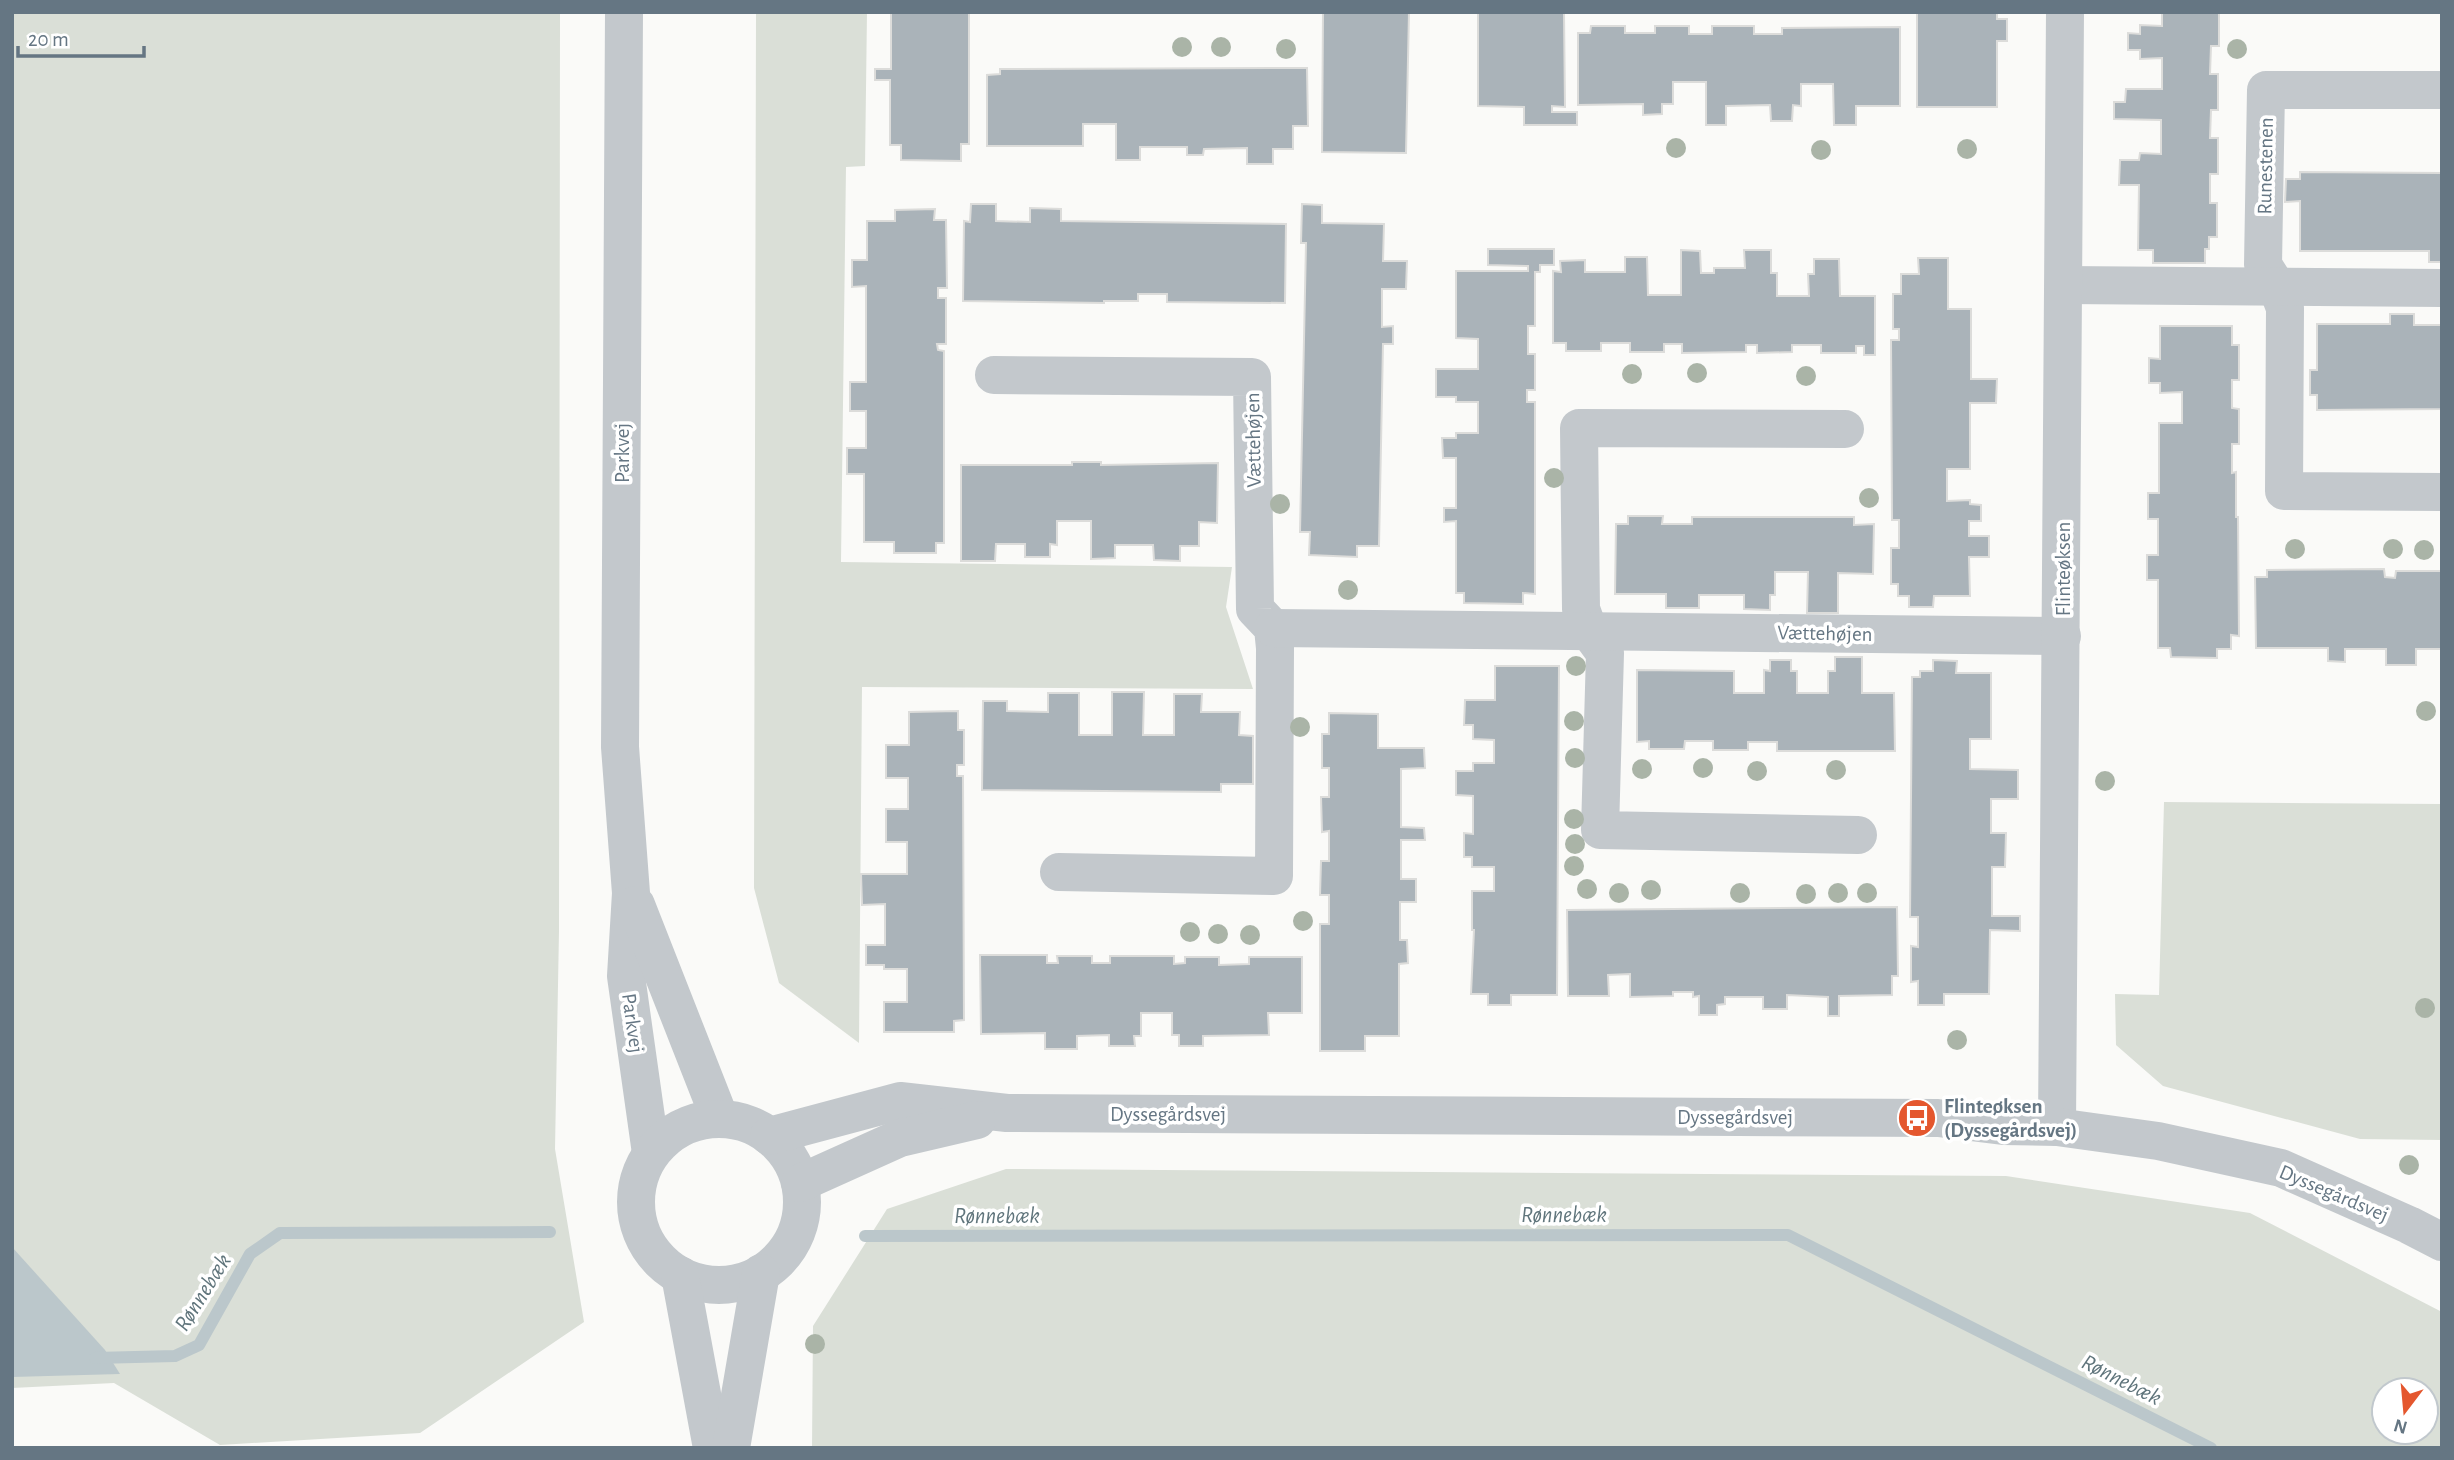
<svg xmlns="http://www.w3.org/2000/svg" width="2454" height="1460" viewBox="0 0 2454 1460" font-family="'Alegreya Sans',sans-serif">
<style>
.green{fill:#dadfd7;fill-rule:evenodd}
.water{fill:#bbc7cb}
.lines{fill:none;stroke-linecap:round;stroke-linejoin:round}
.stream{stroke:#bbc7cb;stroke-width:12}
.building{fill:#aab3b9;stroke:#dcdcda;stroke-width:2}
.minor{stroke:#c3c8cc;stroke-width:38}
.tertiary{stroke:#c3c8cc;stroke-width:38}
.tree{fill:#aab4a7}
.labels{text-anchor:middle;stroke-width:7;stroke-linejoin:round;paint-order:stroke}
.street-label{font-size:21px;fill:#657683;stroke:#fff}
.poi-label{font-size:21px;font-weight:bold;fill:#657683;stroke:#fff;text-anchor:start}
.water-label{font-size:23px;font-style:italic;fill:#60757c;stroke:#fff}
</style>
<rect width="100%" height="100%" fill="#fafaf8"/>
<g class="green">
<polygon points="12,12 560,12 559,931 555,1149 584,1322 420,1433 220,1445 114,1383 12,1388"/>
<polygon points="756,12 867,12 865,166 846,167 841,562 1232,567 1226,607 1253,689 862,687 859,1043 779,983 754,888"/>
<polygon points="2164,802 2442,804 2442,1140 2360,1139 2163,1086 2116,1045 2115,994 2159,995"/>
<path d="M1006 1169 2006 1176 2250 1213 2442 1312V1448H812L813 1326 887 1209ZM2426 1390V1432H2384V1390Z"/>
</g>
<polygon class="water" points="12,1247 105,1350 120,1374 12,1377"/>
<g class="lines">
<g class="stream">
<polyline points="865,1236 1788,1235 2211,1448"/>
<polyline points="95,1358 175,1356 199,1345 250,1254 280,1233 550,1232"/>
</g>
</g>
<g class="building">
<polygon points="891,12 969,12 969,144 961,144 961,161 901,160 901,145 890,145 890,80 875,80 875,69 891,69"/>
<polygon points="1323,12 1409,12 1406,153 1322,152"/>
<polygon points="1478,12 1564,12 1565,107 1552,106 1552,112 1577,112 1577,125 1524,125 1524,107 1478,106"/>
<polygon points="1917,12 1997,12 1997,19 2007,19 2007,41 1997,41 1997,107 1917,107"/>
<polygon points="2162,12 2219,12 2219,46 2211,46 2210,74 2218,74 2218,110 2211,110 2210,138 2218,138 2218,174 2210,174 2210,203 2217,203 2217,237 2209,237 2209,249 2205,249 2205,263 2153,263 2153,250 2138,250 2139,185 2119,185 2120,160 2139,160 2140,153 2161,154 2161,120 2114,119 2114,102 2125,102 2126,89 2162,89 2162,58 2140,59 2140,50 2128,50 2128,33 2140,34 2140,25 2162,26"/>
<polygon points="1591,26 1625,26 1625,33 1655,33 1655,26 1689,26 1689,34 1712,34 1712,26 1754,26 1754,34 1782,34 1782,28 1900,27 1900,106 1856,106 1856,125 1834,125 1833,84 1801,84 1801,106 1793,105 1792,121 1771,121 1770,105 1726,106 1726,125 1706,125 1706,82 1673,82 1673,104 1662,104 1662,114 1643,115 1643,104 1578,105 1578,33 1590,33"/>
<polygon points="1307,68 1308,126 1293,126 1293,149 1273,149 1273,164 1247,164 1247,148 1204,149 1203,155 1187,155 1187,147 1140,147 1140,160 1116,160 1116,124 1083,124 1083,146 987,146 987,75 1000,74 1000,69"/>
<polygon points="2300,172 2442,173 2442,262 2429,262 2429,251 2300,251 2300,201 2285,202 2286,179 2300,179"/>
<polygon points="971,204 996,204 996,221 1030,222 1030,208 1061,209 1061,221 1286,224 1285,303 1167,302 1167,294 1138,294 1138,301 1104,301 1104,303 963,301 964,221 970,222"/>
<polygon points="1302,204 1322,205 1322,223 1384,224 1383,261 1407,261 1406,289 1382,289 1382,327 1393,326 1393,344 1383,344 1379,546 1357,546 1357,557 1309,555 1310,532 1300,532 1306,243 1301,243"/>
<polygon points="935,209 934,220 946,220 947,288 938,288 938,298 946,298 946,344 937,344 938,350 944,351 944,543 936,543 936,553 894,553 894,542 864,542 864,474 847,474 847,448 866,448 866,411 850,411 850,382 866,382 866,286 852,287 852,260 867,260 867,221 895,221 895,210"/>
<polygon points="1488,249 1554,249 1554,265 1540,265 1540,272 1535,272 1535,326 1528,326 1528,354 1535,354 1535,390 1527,390 1527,402 1535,402 1535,594 1523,593 1523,604 1464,603 1464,593 1456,593 1456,521 1444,522 1444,508 1456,508 1456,458 1443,458 1442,438 1456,438 1456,433 1478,433 1478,402 1456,402 1456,397 1436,397 1436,369 1478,369 1478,339 1456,338 1456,271 1528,271 1528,266 1488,265"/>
<polygon points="1681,250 1700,251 1701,273 1714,273 1714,268 1745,268 1744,250 1771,250 1771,273 1777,273 1777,296 1809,296 1808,274 1814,274 1814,259 1839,259 1840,296 1875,296 1875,355 1864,355 1864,346 1856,346 1856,353 1821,353 1821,345 1792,345 1792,352 1757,353 1757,345 1746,345 1746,352 1682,353 1682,344 1664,344 1664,352 1630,352 1630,343 1601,343 1601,351 1566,351 1566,343 1553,343 1553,271 1561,272 1560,261 1585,260 1585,272 1625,272 1625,257 1647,257 1648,295 1681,295"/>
<polygon points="1918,258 1948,258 1948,309 1971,309 1971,379 1997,379 1996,403 1970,403 1970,469 1947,469 1947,501 1970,500 1970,504 1981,505 1981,521 1969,521 1969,536 1989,536 1989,557 1969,557 1970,596 1934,596 1933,607 1909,607 1909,596 1898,596 1898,584 1891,584 1891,548 1899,548 1899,520 1892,520 1891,340 1899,340 1899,329 1893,329 1893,294 1901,294 1901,274 1919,274"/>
<polygon points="2390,314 2414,314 2414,325 2442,325 2442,409 2317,410 2317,395 2310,395 2310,370 2317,370 2317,324 2390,324"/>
<polygon points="2160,326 2232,326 2232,345 2239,345 2239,380 2232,380 2232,408 2239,409 2239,444 2232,444 2232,473 2236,472 2236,517 2238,517 2239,636 2231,635 2231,649 2217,649 2217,658 2171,657 2170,648 2158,648 2158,580 2147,580 2147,555 2158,555 2158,519 2148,519 2148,493 2159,493 2159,423 2182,423 2182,392 2160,393 2160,383 2149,383 2149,358 2160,359"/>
<polygon points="1072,462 1101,462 1101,465 1218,463 1217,523 1199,522 1199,546 1180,546 1180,561 1154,560 1153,545 1115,545 1115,558 1091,559 1091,521 1057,521 1057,545 1050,544 1050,557 1025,557 1025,544 996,544 995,561 961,561 961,465 1072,465"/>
<polygon points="1628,516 1663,516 1662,524 1692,524 1692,517 1854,517 1854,525 1874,524 1873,574 1838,573 1838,613 1807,613 1808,572 1775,572 1775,595 1770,595 1770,610 1744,609 1744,595 1699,595 1699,608 1666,608 1666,594 1615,594 1616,524 1628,524"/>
<polygon points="2384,569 2385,577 2395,578 2396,571 2442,571 2442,649 2416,649 2416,665 2386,665 2386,649 2345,649 2345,662 2328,661 2328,648 2256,648 2255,577 2267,577 2267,570"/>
<polygon points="1835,657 1862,657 1862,693 1894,693 1895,751 1777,751 1777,742 1748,742 1748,750 1713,750 1713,741 1685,741 1684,749 1649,749 1649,741 1637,742 1637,670 1734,671 1734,693 1764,693 1764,670 1770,671 1770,660 1791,660 1791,671 1797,671 1797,693 1828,693 1828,671 1835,671"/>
<polygon points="1933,660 1957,661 1956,673 1991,673 1991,739 1970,739 1970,769 2018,770 2018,799 1991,799 1991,833 2006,833 2005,867 1992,867 1992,916 2020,916 2020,931 1990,930 1989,994 1944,994 1944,1005 1918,1005 1918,981 1911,982 1911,946 1918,947 1918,917 1910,917 1912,677 1920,677 1920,671 1933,671"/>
<polygon points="1495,666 1559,666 1557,995 1511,995 1511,1005 1488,1005 1488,994 1471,994 1474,930 1472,930 1472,891 1494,891 1494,867 1472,867 1472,857 1464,857 1464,833 1473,834 1473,796 1456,795 1456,771 1473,771 1473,763 1494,763 1494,740 1473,739 1473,725 1464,725 1465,700 1495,700"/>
<polygon points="1112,692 1144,692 1143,735 1174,735 1174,694 1202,694 1201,712 1240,712 1239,735 1253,736 1253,784 1221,784 1221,792 982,790 983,701 1007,701 1007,711 1048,712 1048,693 1079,693 1079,735 1112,735"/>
<polygon points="958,711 958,730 964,730 964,765 957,765 957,776 963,776 964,1020 954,1021 954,1032 884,1032 884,1002 907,1002 907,969 884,969 884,965 866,965 866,945 885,945 885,904 862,905 861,874 907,874 907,842 886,842 886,809 908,809 908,778 886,778 886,745 909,745 909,712"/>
<polygon points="1329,713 1378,714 1378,748 1424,748 1425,768 1401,769 1401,827 1424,828 1425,840 1401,840 1401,879 1416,879 1416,902 1400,902 1400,940 1407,940 1408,963 1399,964 1399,1036 1365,1036 1365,1051 1320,1051 1320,924 1329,924 1329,895 1320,895 1321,861 1329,861 1329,831 1322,832 1321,797 1329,797 1329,768 1322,768 1322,734 1329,734"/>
<polygon points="1897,907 1898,976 1892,976 1892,995 1839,996 1839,1016 1828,1016 1828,997 1787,995 1787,1009 1763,1009 1763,997 1725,997 1725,1004 1717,1005 1717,1015 1699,1015 1699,996 1693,997 1693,992 1673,992 1673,996 1630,997 1630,974 1608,975 1609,996 1568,996 1567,910"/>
<polygon points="980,955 1047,955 1047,963 1058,963 1057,956 1092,956 1092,963 1110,963 1110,956 1174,956 1174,964 1185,963 1185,957 1219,957 1219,965 1249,964 1249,957 1302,957 1302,1013 1268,1013 1269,1035 1203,1036 1203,1046 1179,1046 1179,1035 1172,1035 1172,1013 1141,1013 1141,1036 1134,1036 1135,1046 1109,1046 1109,1035 1077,1036 1077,1049 1045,1049 1045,1033 981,1034"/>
</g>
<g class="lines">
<g class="minor">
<polyline points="2442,90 2266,90 2263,265 2277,287 2285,308 2284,491 2442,492"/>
<polyline points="2064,285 2442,288"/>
<polyline points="994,375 1252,377 1255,609 1273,628 1275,648 1274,876 1059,872"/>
<polyline points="1845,429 1579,428 1581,609 1589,631 1605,653 1600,830 1858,835"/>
<polyline points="1273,628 2062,636"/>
<polyline points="2057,1127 2065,12"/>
</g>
<g class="tertiary">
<polyline points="624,12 620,747 631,893 626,976 651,1153"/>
<polyline points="636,905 720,1119"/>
<circle cx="719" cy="1202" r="83"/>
<polyline points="769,1136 900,1101 1007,1113 1938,1118 2003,1126 2057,1127 2158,1141 2281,1168 2409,1225 2442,1242"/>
<polyline points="800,1183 900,1138 977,1120"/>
<polyline points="680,1275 712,1448"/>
<polyline points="731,1448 761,1273"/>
</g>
</g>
<g class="tree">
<circle cx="1182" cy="47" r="10"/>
<circle cx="1221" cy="47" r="10"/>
<circle cx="1286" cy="49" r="10"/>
<circle cx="2237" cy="49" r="10"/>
<circle cx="1676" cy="148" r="10"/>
<circle cx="1967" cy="149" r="10"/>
<circle cx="1821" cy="150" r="10"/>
<circle cx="1697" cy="373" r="10"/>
<circle cx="1632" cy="374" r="10"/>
<circle cx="1806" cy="376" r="10"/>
<circle cx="1554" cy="478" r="10"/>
<circle cx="1869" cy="498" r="10"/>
<circle cx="1280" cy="504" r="10"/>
<circle cx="2295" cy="549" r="10"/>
<circle cx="2393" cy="549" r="10"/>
<circle cx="2424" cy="550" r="10"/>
<circle cx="1348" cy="590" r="10"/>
<circle cx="1576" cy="666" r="10"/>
<circle cx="2426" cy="711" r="10"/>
<circle cx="1574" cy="721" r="10"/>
<circle cx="1300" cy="727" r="10"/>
<circle cx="1575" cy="758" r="10"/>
<circle cx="1703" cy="768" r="10"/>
<circle cx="1642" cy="769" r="10"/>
<circle cx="1836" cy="770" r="10"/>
<circle cx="1757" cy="771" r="10"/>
<circle cx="2105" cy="781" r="10"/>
<circle cx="1574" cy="819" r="10"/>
<circle cx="1575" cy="844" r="10"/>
<circle cx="1574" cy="866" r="10"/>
<circle cx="1587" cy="889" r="10"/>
<circle cx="1651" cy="890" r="10"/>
<circle cx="1619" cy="893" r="10"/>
<circle cx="1740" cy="893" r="10"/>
<circle cx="1838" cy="893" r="10"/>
<circle cx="1867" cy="893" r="10"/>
<circle cx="1806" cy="894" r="10"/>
<circle cx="1303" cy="921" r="10"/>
<circle cx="1190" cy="932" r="10"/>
<circle cx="1218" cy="934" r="10"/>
<circle cx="1250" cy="935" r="10"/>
<circle cx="2425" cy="1008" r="10"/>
<circle cx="1957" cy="1040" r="10"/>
<circle cx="2409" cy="1165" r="10"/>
<circle cx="815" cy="1344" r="10"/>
</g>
<defs>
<g id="bus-disc" transform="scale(2.0125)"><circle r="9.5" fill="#e4572e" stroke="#fff"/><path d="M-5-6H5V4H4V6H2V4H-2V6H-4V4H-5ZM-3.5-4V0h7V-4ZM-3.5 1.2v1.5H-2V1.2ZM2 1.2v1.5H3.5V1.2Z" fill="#fff"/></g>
</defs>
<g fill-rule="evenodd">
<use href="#bus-disc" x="1917" y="1118"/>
</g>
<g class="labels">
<g class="street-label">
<text transform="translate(2265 166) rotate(-89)" y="7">Runestenen</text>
<text transform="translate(1253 440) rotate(-91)" y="7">Vættehøjen</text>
<text transform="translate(622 453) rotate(-90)" y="7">Parkvej</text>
<text transform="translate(2063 569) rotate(-90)" y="7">Flinteøksen</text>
<text transform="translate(1825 633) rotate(1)" y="7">Vættehøjen</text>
<text transform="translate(633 1023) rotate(82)" y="7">Parkvej</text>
<text x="1168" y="1121">Dyssegårdsvej</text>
<text x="1735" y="1124">Dyssegårdsvej</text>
<text transform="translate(2334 1193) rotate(23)" y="7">Dyssegårdsvej</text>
</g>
<g class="poi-label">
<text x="1944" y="1113">Flinteøksen<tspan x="1944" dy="24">(Dyssegårdsvej)</tspan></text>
</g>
<g class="water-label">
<text x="1564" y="1222">Rønnebæk</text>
<text x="997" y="1223">Rønnebæk</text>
<text transform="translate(202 1292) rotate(-58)" y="8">Rønnebæk</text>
<text transform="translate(2122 1379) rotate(27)" y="8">Rønnebæk</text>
</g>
</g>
<rect width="2454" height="1460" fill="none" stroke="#657683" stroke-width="28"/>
<g transform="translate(2405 1411) rotate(196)"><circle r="33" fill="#ffffff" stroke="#c1c8cd" stroke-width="2"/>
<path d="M0-5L12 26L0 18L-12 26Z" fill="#e4572e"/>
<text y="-10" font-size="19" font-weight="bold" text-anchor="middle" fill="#657683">N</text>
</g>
<path d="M18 46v10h126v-10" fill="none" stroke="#657683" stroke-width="3.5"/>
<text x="28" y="46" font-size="21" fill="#657683" stroke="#ffffff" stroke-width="5" paint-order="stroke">20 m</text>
</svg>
